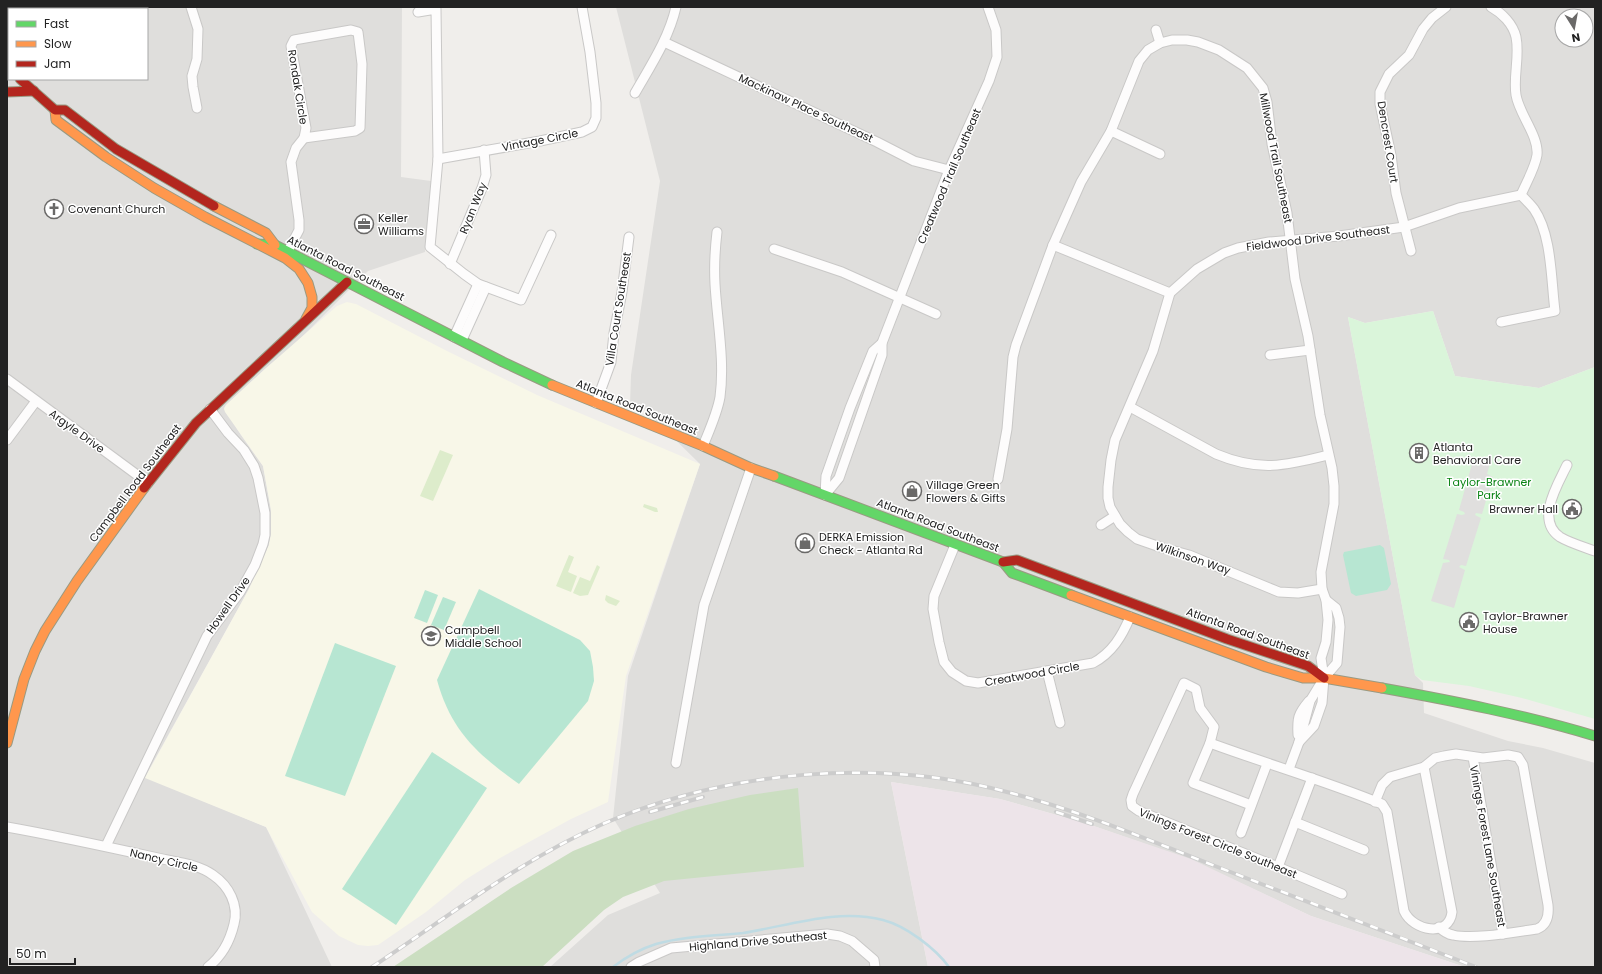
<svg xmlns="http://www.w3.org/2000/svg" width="1602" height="974" viewBox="0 0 1602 974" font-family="Poppins,sans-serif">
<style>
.residential{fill:#dfdedc;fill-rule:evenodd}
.industrial{fill:#ede4e9}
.education{fill:#f8f7e8}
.grass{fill:#ddeccb}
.forest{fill:#cbdec1}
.park{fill:#daf5da}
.pitch{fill:#b7e6d2}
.parking{fill:#e0dfde}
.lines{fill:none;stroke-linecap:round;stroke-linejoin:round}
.stream{stroke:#bfdbe3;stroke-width:2.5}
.street-casing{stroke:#c9c8c7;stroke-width:11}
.fast-casing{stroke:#999a82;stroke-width:11}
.slow-casing{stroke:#999a82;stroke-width:11}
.jam-casing{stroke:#999a82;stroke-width:11}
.street{stroke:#fdfcfc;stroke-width:9}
.fast{stroke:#63d668;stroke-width:9}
.slow{stroke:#ff974d;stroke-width:9}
.jam{stroke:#b3261e;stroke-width:9}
.rail-casing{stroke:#ccc;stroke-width:4}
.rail{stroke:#fff;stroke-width:2.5;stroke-dasharray:8;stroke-linecap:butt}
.labels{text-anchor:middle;stroke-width:3;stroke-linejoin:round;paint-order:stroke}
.street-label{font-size:11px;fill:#222;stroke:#fff}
.poi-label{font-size:11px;fill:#222;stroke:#fff;text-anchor:start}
.park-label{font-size:11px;fill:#0c8416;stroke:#fff}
</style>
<rect width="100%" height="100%" fill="#f0eeeb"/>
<g class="residential">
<path d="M7 7H402L401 177 431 181 425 252 368 271 296 343 265 369 226 405 224 408 241 435 263 466 271 510V534L269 545 249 589 145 777 266 827 332 967H7ZM9 9H147V79H9Z"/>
<path d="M616 7H1595V367L1539 388 1455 376 1433 311 1365 323 1348 317 1415 675 1423 683 1424 713 1508 741 1543 748 1595 763V967H1465L1311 916 1191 860 1085 823 1000 799 891 782 928 967H550L608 915 660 893 613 818 628 676 700 464 643 408 630 405 631 375 660 181ZM1562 16H1586V40H1562Z"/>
</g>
<polygon class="industrial" points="891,782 1000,799 1085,823 1191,859 1311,916 1465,967 928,967"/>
<polygon class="education" points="347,302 356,304 447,351 537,395 700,464 626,676 608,802 571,819 500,858 465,880 426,912 378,945 368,946 358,945 339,936 312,912 266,827 145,778 249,589 269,545 271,534 271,510 263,466 225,412 224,409 226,405 265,369 337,306"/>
<g class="grass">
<polygon points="440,450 453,455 433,501 420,496"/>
<polygon points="644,504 657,508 658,512 655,512 643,507"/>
<polygon points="569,555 574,557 568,572 577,576 571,592 556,586"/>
<polygon points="597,565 600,567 588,595 580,596 573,593 580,577 590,581"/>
<polygon points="606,595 620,601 616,606 608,603 605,600"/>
</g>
<polygon class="forest" points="798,788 804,867 664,881 623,897 604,910 542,967 393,967 511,888 573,851 635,826 689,809 750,795"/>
<polygon class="park" points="1433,311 1455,376 1539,388 1595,367 1595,719 1522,698 1469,686 1422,680 1415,675 1348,317 1365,323"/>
<g class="pitch">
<polygon points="1380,545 1384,548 1391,584 1387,590 1356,596 1351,593 1343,555 1344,552"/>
<path d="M479 589 580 640 590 651 593 667 594 681 588 701 519 784C477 754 451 731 437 680Z"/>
<polygon points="425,590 438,595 427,623 414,618"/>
<polygon points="443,597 456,602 444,630 431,625"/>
<polygon points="335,643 396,666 345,796 285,776"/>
<polygon points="432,752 487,788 396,925 342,889"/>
</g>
<polygon class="parking" points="1481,461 1490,463 1487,474 1493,477 1482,514 1476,513 1475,515 1481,518 1466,566 1461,565 1459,567 1465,570 1454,608 1431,601 1443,563 1450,562 1449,560 1443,559 1457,514 1462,515 1465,514 1464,512 1459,510 1472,464 1479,466"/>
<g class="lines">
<path class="stream" d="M613 967C626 957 640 949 656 944 684 936 714 936 743 933 788 926 837 908 883 920 906 926 935 948 949 967"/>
<g class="street-casing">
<g id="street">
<polyline points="191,7 198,29 197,59 192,76 193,87 197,108"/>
<path d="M1491 7C1502 13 1513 24 1516 37 1520 56 1513 76 1516 95 1519 114 1539 136 1537 155 1535 168 1526 183 1521 195 1525 199 1530 204 1534 209 1552 235 1551 280 1555 311L1501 322"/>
<polyline points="60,9 61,7"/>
<polyline points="418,12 436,9 438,159 430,247 464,274 478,284 521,300 551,235"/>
<polygon points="351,30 358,32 362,64 360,128 355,131 304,138 306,128 291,46 294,40"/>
<polyline points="1156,30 1160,43"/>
<polyline points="664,42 877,142 914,161 949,170"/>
<path d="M635 93C651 65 669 38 676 7"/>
<polyline points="1111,131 1160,154"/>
<polyline points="438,159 540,141 582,132 592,127 596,118 596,103 590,52 582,7"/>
<polyline points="1053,245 1170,293"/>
<polyline points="774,249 842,272 936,314"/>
<polyline points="288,251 299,230 299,220 291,162 296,148 304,138"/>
<polyline points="1411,251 1396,193 1391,155 1380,104 1380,92 1389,74 1409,55 1423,29 1432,18 1446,7"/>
<polyline points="450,264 482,188 486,175 484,150"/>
<polyline points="454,337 478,284"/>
<polyline points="462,340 486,287"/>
<polyline points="1270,355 1310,350"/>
<polyline points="7,379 148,483"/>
<polyline points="596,403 611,362 614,333 622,292 629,237"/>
<path d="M1130 407 1216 454C1259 472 1285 466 1328 455"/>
<polyline points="7,440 36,401"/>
<path d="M703 446C709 431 717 414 720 397 725 360 717 321 715 284 714 266 715 249 717 232"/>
<path d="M1567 465C1558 484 1535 520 1560 537 1570 543 1584 547 1595 551"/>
<polyline points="998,479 1007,429 1013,357 1016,345 1053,245 1081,182 1111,131 1139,61 1148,50 1160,43 1172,40 1187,40 1198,42 1219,50 1247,68 1263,88 1267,102 1272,144 1287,213 1295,279 1308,336 1320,415 1332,468 1334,486 1334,504 1321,572 1322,589 1326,600 1328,620 1326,642 1321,658 1324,678 1322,703 1314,726 1299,742"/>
<polyline points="825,495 839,478 882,355 882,343 949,170 989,81 997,57 996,30 988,7"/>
<polyline points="825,495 826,476 850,408 873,351 882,343"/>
<polyline points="1101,525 1115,516"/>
<path d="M955 545 934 596 933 609 939 642 944 662 952 672 966 681 978 683 1093 663C1112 653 1122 636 1130 617"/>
<polyline points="1322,589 1298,593 1279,592 1189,555 1160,547 1137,539 1128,532 1120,524 1110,507 1108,498 1108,487 1111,460 1115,440 1153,351 1170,293 1197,269 1224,253 1238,248 1269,242 1339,236 1404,227 1459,208 1521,195"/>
<polyline points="1047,671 1060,723"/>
<path d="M1298 735C1297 718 1298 714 1309 701"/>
<path d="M1210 743C1267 764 1326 781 1382 804L1387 812 1404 911C1413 931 1449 938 1452 912L1424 767"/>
<polyline points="1473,757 1503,934"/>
<polyline points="676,763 704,605 751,468"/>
<polyline points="1289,769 1299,742 1310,701 1324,678 1337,663 1340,627 1339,618 1336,608 1326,600"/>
<path d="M1375 802 1382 785 1390 777 1424 767 1435 758 1444 756 1456 754 1483 758 1508 755 1518 757 1523 765 1548 905C1549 915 1547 925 1537 929 1515 932 1473 940 1453 935 1447 934 1443 931 1439 927"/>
<polyline points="1251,805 1193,783 1210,743 1214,727 1200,708 1196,689 1184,683 1133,794 1131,800 1132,806 1139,811 1278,867 1342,894"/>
<polyline points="1295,822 1364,850"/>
<path d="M7 827C58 836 108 847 158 858 176 862 198 864 213 875 229 886 239 905 234 924 230 941 222 956 208 967"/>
<polyline points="1241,833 1267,764"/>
<polyline points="106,846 207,636 240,592 255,565 263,544 265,535 265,513 258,478 254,466 244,450 228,433 210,409"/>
<polyline points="1278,867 1312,778"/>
<polyline points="631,967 639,962 671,948 827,934 840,936 852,941 874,960 875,967"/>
</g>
</g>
<g class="fast-casing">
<g id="fast">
<polyline points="7,66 9,68"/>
<polyline points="257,244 275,245 503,362 552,385"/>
<polyline points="774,476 1003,562 1012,573 1071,595"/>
<path d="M1382 688C1454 701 1525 715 1595 736"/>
</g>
</g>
<g class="slow-casing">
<g id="slow">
<polyline points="55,110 56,120 106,157 154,188 205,217 285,258 299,269 308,283 312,297 312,308 306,319"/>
<polyline points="214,206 266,233 275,245"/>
<polyline points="552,385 703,446 751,468 774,476"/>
<polyline points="1071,595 1266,667 1303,678 1324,678 1382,688"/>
<polyline points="7,743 24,679 35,651 45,631 77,581 144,488"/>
</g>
</g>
<g class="jam-casing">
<g id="jam">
<polyline points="20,79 55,110 65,110 116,149 214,206"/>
<polyline points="7,92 34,91"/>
<polyline points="144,488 196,423 347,282"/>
<polyline points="1003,562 1017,560 1227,639 1308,666 1324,678"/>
</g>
</g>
<use href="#street" class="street"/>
<use href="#fast" class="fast"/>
<use href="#slow" class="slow"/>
<use href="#jam" class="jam"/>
<g class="rail-casing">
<g id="rail">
<polyline points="650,812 703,797"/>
<polyline points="1056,812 1092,824"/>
<path d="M372 967C448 917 520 860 605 823 726 771 879 757 1007 792 1078 810 1146 839 1215 866 1302 899 1389 933 1476 967"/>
</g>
</g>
<use href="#rail" class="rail"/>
</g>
<defs>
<g id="church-ring" transform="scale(1)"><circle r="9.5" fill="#fff" stroke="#6a6968" stroke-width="1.5"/><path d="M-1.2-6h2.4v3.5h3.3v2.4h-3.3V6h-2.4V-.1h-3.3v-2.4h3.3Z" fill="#6a6968"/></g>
<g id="office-ring" transform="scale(1)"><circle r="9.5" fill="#fff" stroke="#6a6968" stroke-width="1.5"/><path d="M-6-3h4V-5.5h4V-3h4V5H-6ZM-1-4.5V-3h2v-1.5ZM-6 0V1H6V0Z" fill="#6a6968"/></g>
<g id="building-ring" transform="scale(1)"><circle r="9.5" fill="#fff" stroke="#6a6968" stroke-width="1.5"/><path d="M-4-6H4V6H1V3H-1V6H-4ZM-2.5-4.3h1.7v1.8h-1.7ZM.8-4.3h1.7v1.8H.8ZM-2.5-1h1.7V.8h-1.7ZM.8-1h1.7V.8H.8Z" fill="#6a6968"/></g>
<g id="shop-ring" transform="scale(1)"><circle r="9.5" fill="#fff" stroke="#6a6968" stroke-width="1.5"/><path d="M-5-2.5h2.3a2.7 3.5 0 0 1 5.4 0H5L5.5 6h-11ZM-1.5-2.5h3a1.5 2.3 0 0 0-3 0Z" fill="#6a6968"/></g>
<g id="civic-ring" transform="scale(1)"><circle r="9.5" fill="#fff" stroke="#6a6968" stroke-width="1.5"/><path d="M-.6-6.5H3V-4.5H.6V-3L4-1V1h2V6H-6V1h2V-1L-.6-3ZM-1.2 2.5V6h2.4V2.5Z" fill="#6a6968"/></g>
<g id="school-ring" transform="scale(1)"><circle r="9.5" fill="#fff" stroke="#6a6968" stroke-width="1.5"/><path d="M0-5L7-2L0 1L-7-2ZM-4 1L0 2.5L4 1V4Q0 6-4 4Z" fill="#6a6968"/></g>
</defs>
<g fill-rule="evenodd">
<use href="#church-ring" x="54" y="209"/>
<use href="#office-ring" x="364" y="224"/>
<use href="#building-ring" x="1419" y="453"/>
<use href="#shop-ring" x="912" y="491"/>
<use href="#civic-ring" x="1572" y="509"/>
<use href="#shop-ring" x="805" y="543"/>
<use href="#civic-ring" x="1469" y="622"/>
<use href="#school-ring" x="431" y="636"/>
</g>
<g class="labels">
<g class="street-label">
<text transform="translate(298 87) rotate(81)" y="4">Rondak Circle</text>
<text transform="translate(806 108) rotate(25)" y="4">Mackinaw Place Southeast</text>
<text transform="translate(540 140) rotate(-11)" y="4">Vintage Circle</text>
<text transform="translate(1388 142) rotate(81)" y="4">Dencrest Court</text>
<text transform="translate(1276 158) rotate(79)" y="4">Millwood Trail Southeast</text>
<text transform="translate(949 176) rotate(-67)" y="4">Creatwood Trail Southeast</text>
<text transform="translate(473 208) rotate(-68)" y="4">Ryan Way</text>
<text transform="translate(1318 238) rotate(-7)" y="4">Fieldwood Drive Southeast</text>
<text transform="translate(346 268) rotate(27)" y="4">Atlanta Road Southeast</text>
<text transform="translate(618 309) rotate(-81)" y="4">Villa Court Southeast</text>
<text transform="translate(637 407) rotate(22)" y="4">Atlanta Road Southeast</text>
<text transform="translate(77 431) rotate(36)" y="4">Argyle Drive</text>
<text transform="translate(135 483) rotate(-53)" y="4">Campbell Road Southeast</text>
<text transform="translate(938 525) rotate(21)" y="4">Atlanta Road Southeast</text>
<text transform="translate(1193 558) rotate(19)" y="4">Wilkinson Way</text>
<text transform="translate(228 605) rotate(-55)" y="4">Howell Drive</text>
<text transform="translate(1248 633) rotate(20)" y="4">Atlanta Road Southeast</text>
<text transform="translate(1032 674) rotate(-10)" y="4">Creatwood Circle</text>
<text transform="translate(1218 843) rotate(22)" y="4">Vinings Forest Circle Southeast</text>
<text transform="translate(1488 846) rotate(80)" y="4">Vinings Forest Lane Southeast</text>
<text transform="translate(164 860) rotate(13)" y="4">Nancy Circle</text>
<text transform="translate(758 941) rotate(-5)" y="4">Highland Drive Southeast</text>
</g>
<g class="poi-label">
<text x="68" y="213">Covenant Church</text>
<text x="378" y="222">Keller<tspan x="378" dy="13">Williams</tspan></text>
<text x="1433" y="451">Atlanta<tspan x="1433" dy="13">Behavioral Care</tspan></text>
<text x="926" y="489">Village Green<tspan x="926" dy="13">Flowers &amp; Gifts</tspan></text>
<text x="1558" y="513" text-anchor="end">Brawner Hall</text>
<text x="819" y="541">DERKA Emission<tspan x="819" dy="13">Check - Atlanta Rd</tspan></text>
<text x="1483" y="620">Taylor-Brawner<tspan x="1483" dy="13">House</tspan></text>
<text x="445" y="634">Campbell<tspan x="445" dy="13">Middle School</tspan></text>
</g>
<g class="park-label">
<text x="1489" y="486">Taylor-Brawner<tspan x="1489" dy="13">Park</tspan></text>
</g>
</g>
<rect width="1602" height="974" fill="none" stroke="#222222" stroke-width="16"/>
<rect x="8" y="8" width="140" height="72" fill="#ffffff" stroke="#a7a7a7"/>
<rect x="16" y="21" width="20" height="6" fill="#63d668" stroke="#a7a7a7"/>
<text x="44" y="28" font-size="12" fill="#222222">Fast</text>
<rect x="16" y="41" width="20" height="6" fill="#ff974d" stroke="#a7a7a7"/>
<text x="44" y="48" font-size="12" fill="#222222">Slow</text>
<rect x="16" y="61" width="20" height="6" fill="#b3261e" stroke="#a7a7a7"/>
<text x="44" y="68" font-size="12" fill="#222222">Jam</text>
<g transform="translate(1574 28) rotate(169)"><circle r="19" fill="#ffffff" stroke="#a7a7a7"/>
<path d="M0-3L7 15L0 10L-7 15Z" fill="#6a6968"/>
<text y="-6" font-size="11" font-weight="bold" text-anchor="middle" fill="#222222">N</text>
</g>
<path d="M10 958v6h65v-6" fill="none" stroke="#222222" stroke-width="2"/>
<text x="16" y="958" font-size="12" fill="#222222" stroke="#ffffff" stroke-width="3" paint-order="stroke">50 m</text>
</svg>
